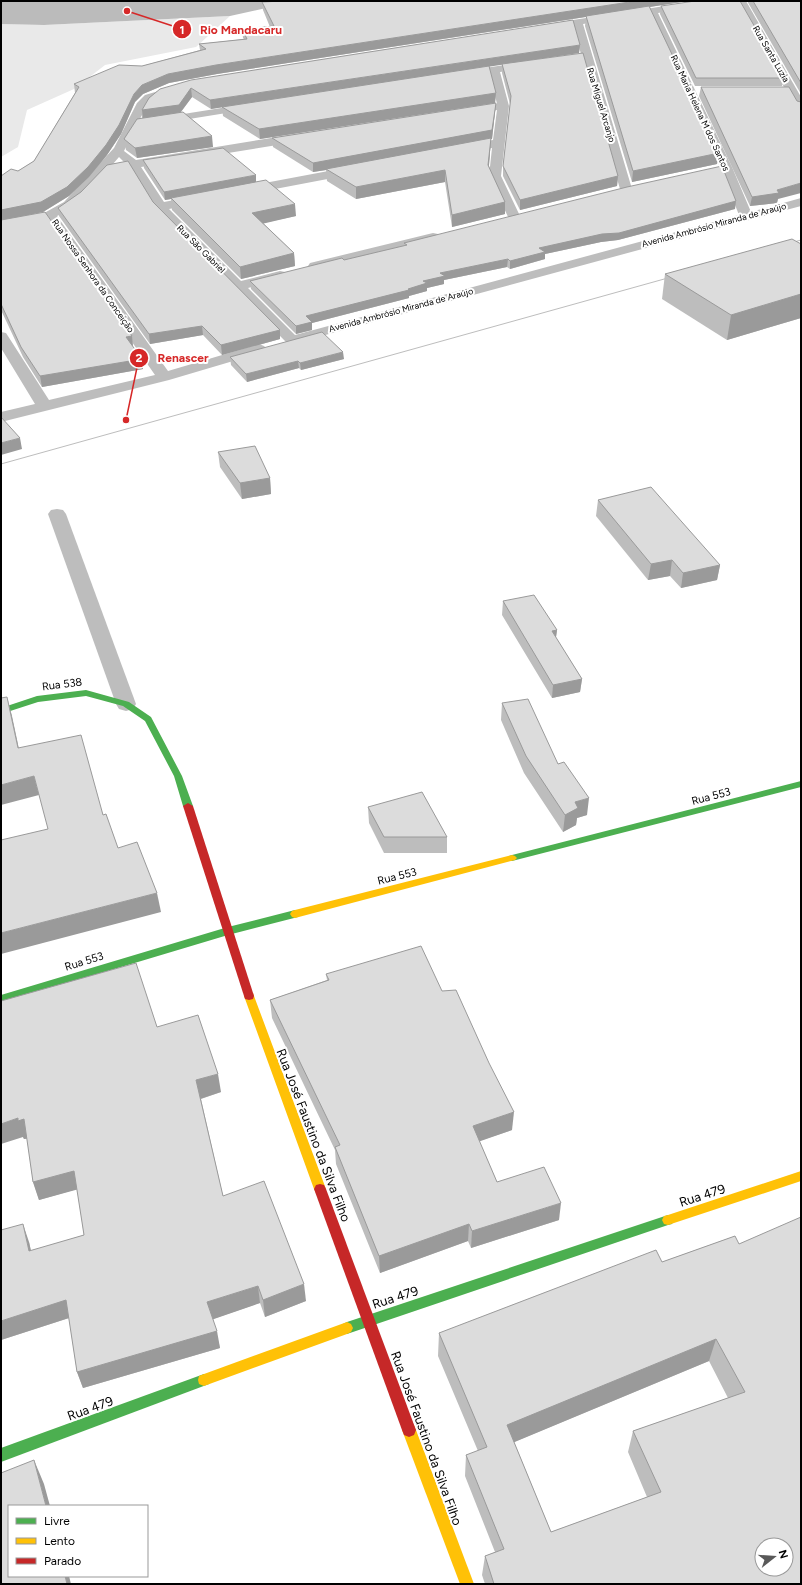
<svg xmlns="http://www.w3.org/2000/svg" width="802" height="1585" viewBox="0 0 802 1585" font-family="Figtree,sans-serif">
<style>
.green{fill:#e9e9e9}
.water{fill:#bbb}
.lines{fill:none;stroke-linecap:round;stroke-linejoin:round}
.street{fill:#bdbdbd;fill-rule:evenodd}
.fast{fill:#4caf50;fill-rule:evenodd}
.slow{fill:#ffc107;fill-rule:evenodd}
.jam{fill:#c62828;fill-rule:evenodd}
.tram{stroke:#bdbdbd;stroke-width:1}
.wall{fill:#bdbdbd;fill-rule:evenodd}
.shaded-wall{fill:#9a9a9a}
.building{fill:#dcdcdc;stroke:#9a9a9a;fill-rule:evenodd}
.labels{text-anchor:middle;stroke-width:4;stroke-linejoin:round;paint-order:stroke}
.far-street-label{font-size:9px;fill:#000;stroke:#fff}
.street-label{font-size:11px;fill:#000;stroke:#fff}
.near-street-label{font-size:13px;fill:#000;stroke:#fff}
.leader{fill:none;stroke:#d62828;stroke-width:1.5}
.callout-dot{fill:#d62828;stroke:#fff;stroke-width:1.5}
.mark-label{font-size:12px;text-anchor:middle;font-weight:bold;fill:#fff}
.callout-label{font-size:12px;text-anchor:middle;font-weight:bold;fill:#d62828;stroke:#fff;stroke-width:4;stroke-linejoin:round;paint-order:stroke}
</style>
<rect width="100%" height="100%" fill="#fff"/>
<polygon class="green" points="230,16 196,47 105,65 74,89 27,110 18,147 1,157 1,24 44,25"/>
<polygon class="water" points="1,1 297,1 230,16 44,25 1,24"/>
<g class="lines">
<g class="street">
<path d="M698 1H722L717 4 658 13 732 167 751 212 801 198V206L292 344 287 343 155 210 130 168 105 172 74 208 57 216 168 371 259 344 264 346 267 349 264 352 169 380 1 422V412L35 404 1 348V332L6 333 49 400 155 375 47 220 1 229V221L46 212 64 202 114 148 137 103 145 95 179 85 184 88 183 90C174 93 161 95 153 99 146 103 130 141 124 151L136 160 302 133 308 137 302 141 141 167 164 202 200 195 204 196 206 199 204 202 169 209 241 281 280 271 285 272 287 275 285 278 248 288 295 335 739 215 720 167 649 14 583 24 632 189 630 192 626 193 620 189 583 60 500 72 509 106 501 176 520 216 519 219H509L489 176 492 148 462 154 456 150 458 147 493 140 497 110 466 115 462 114 460 112 462 110 497 104 490 73 461 77 457 76 456 74 457 72 581 54 573 26 544 30 539 27 540 25ZM119 157 124 162 113 164Z"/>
<polygon points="736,1 746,1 801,97 801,110 795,107"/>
<polygon points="253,103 257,104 259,106 257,108 158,124 152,121 158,118"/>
<polygon points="355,166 359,167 361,170 359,173 244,195 238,191 244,187"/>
<polygon points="433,233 438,234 440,237 438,240 315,270 310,269 308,266 310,263"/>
<polygon points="57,509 63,510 66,514 136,704 133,709 126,711 119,709 116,704 48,514 51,510"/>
</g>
<g class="fast">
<polygon points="86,690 129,702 151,717 182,776 193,806 191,808 188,809 183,806 174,776 145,721 123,706 86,696 38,702 1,714 1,708 37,696"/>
<polygon points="801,781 801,787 512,861 509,860 507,858 509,856 512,855"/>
<polygon points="295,910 298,911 300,914 298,917 228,935 1,1003 1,995 228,927"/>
<polygon points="668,1215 672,1216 674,1220 672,1224 668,1225 347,1334 343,1332 341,1328 343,1324 347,1322"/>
<polygon points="204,1374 209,1376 210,1380 209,1384 1,1462 1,1448"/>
</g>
<g class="slow">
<polygon points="512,855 515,856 517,858 515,860 295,918 292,917 290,914 292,911 295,910"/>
<polygon points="249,992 253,993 254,996 326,1189 324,1193 320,1194 316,1193 314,1189 244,996 245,993"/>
<polygon points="801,1171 801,1181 668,1225 664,1224 662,1220 664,1216 668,1215"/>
<polygon points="347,1322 351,1324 353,1328 351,1332 347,1334 204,1386 199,1384 198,1380 199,1376 204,1374"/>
<polygon points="409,1423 414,1425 416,1430 474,1584 460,1584 402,1430 404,1425"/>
</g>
<g class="jam">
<polygon points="188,803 193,806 254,996 253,999 249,1000 245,999 244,996 183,806"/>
<polygon points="320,1184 324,1185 326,1189 416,1430 414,1435 409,1437 404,1435 402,1430 314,1189 316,1185"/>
</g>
<g class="tram">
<polyline points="787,244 801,240"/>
<polyline points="1,464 675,276"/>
</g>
</g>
<g class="wall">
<polygon points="282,1 688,1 650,7 719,153 717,164 632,182 585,26 586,17 217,74 169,83 143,94 135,102 121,134 107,155 89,177 69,196 43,212 21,216 132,336 133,347 143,369 42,387 23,357 1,310 1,176 18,171 34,161 75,93 74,84 142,66 200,50 199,44 244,39 243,38 242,29 270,27 263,10 262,2"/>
<polygon points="747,1 801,1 801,94"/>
<polygon points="661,6 784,78 782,86 695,86 660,14"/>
<polygon points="580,45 579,53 518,62 618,176 617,186 520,210 503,176 503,166 510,104 502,73 502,64 489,66 496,93 495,103 260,139 223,116 222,107 211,109 192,97 181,112 213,147 137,158 126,150 124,139 142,118 142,110 160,89"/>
<polygon points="701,87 797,101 777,203 750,206 699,96"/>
<polygon points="496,103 492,139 491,139 489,166 505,202 505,214 452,227 445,182 356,199 327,181 326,170 313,172 273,147 272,138"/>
<polygon points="143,160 256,182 296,216 263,223 294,253 295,266 241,279 172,210 171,199 165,200 144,168"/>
<polygon points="153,202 280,330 280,339 222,355 203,335 150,344 59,216 58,208"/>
<polygon points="735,209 618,240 601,242 545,254 545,259 510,269 507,267 444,280 444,284 427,288 427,291 409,296 409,298 312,323 312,330 296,334 251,289 250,281 404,246 404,243"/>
<polygon points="801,244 801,318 727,340 662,299 665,274"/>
<polygon points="230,357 344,359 301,370 299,368 247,382 231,365"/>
<polygon points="218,452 270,478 271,494 242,499 220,467"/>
<polygon points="598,500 720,565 717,580 681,588 670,576 648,580 596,516"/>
<polygon points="503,601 557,630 556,638 582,679 580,692 552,698 502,615"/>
<polygon points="502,703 558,764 587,815 577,818 576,825 563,832 524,773 501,720"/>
<polygon points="368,807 447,837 447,853 384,853 369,823"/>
<polygon points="326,974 442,991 512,1130 479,1141 497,1182 559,1220 471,1248 468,1241 380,1273 336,1164 335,1150 272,1018 270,1000 327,980"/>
<polygon points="157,1027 221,1092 201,1099 223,1196 306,1301 265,1317 260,1303 213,1319 220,1348 83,1388 77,1372 69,1318 1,1340 29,1242 31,1251 84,1235 77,1189 39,1200 33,1182 27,1139 24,1139 23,1137"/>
<path d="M735 1236 801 1584H485L482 1575 485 1556 495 1552 465 1476 466 1455 478 1451 438 1356 439 1333 662 1262ZM709 1361 728 1398 633 1431 628 1452 647 1497 551 1532 514 1442Z"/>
</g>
<g class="shaded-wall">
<polygon points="636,1 688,1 217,74 169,83 143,94 135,102 121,134 107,155 89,177 69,196 43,212 1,221 1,210 134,94 142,85 168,74 216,65"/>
<polygon points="580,45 579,53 211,109 210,100"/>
<polygon points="191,88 192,97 180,113 143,119 142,110"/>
<polygon points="496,93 495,103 260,139 259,129"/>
<polygon points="496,103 492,139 491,139 488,177 488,165 326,169 326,170 313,172 313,163"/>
<polygon points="212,136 213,147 137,158 135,148"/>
<polygon points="719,153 717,164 632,182 633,171"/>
<polygon points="445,170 445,182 356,199 356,187"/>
<polygon points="256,175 256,183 171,198 171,199 165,200 164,192"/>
<polygon points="618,176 617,186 520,210 520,200"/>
<polygon points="801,183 801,193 778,199 777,203 750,206 752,197"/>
<polygon points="736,201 735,209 618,240 601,242 545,254 545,259 510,269 510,261 539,248"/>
<polygon points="505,202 505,214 452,227 452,215"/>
<polygon points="295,204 296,216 253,226 252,213"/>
<polygon points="294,253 295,266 241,279 240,267"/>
<polygon points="508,259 507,267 444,280 444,284 427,288 427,291 409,296 409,298 312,323 312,330 296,334 296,326 306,316 408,289 440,273"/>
<polygon points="801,294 801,318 727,340 731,315"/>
<polygon points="202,326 203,335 150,344 149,334"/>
<polygon points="280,330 280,339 222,355 221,345"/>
<polygon points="132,336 133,347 127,348 126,337"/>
<polygon points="343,352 344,359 301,370 300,363"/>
<polygon points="142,359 143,369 42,387 40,376"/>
<polygon points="298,361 299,368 247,382 246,374"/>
<polygon points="20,438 22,449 1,455 1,443"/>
<polygon points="270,478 271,494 242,499 240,483"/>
<polygon points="672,560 670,576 648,580 651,564"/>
<polygon points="720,565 717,580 681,588 683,573"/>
<polygon points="557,630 555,643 552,631"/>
<polygon points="582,679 580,692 552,698 553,685"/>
<polygon points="7,697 12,716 23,768 18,748"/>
<polygon points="34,776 39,795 1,805 1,785"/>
<polygon points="589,798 587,815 577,818 576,825 563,832 565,815 575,802"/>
<polygon points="157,893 161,912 1,954 1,933"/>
<polygon points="218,1074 221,1092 200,1099 196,1080"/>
<polygon points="514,1112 512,1130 472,1144 473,1126"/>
<polygon points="18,1118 24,1119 30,1138 24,1139 23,1137 1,1144 1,1124"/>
<polygon points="74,1171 79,1189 39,1200 33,1182"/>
<polygon points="561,1203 559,1220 471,1248 472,1231"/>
<polygon points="23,1224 29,1242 35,1269 29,1251"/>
<polygon points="469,1224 468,1241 380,1273 379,1256"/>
<polygon points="304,1284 306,1301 265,1317 263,1300"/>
<polygon points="258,1286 260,1303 211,1320 207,1302"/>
<polygon points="66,1300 72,1317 1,1340 1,1321"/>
<polygon points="217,1331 220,1348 83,1388 77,1372"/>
<polygon points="716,1339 709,1361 505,1446 507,1425"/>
<polygon points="34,1460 44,1484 50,1506 46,1506"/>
<polygon points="65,1576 69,1576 71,1584 67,1584"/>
</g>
<g class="building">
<polygon points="282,1 636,1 216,65 168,74 142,85 134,94 119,125 106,145 88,167 67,187 41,202 1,210 1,176 11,169 18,171 34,161 79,87 74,84 119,65 142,66 206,49 199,44 247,39 242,29 274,26 262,2"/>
<polygon points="695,1 740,1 784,78 696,78 661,6"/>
<polygon points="753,1 801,1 801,83"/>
<polygon points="649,6 719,153 633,171 586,16"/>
<polygon points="573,20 580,45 210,100 191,88 179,105 142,110 149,98 160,89 191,80"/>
<polygon points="583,53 618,176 520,200 503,166 511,96 502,64"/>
<polygon points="489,66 496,93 259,129 222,107"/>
<polygon points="701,87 789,87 797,101 801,102 801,183 777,190 779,193 752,197"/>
<polygon points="496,103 492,130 313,163 272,138"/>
<polygon points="183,112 212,136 135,148 124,139 137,119"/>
<polygon points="491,138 488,165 505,202 452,215 445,170 356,187 326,169"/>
<polygon points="223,148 256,175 164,192 143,160"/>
<polygon points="128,161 153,202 280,330 221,345 202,326 149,334 58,208 81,192 107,165"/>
<polygon points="722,166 736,201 619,233 602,234 539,248 545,252 510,261 508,259 440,273 445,276 423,281 427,283 408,289 409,290 306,316 312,322 296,326 250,281 342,258 344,260 407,245 404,243 627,187"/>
<polygon points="266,180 295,204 252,213 294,253 240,267 171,198"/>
<polygon points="45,212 132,336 126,337 142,359 40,376 21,347 1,304 1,220"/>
<polygon points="792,239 801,244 801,294 731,315 665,274"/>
<polygon points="322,332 343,352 300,363 298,361 246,374 230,357"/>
<polygon points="1,417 20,438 1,443"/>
<polygon points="255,446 270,478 240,483 218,452"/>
<polygon points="651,487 720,565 683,573 672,560 651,564 598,500"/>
<polygon points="534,595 557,630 552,631 582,679 553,685 503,601"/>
<polygon points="7,697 18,748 81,735 103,815 106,814 118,848 137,842 157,893 1,933 1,840 48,829 34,776 1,785 1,698"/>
<polygon points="528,699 558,764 564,762 589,798 575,802 578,808 565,815 526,756 502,703"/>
<polygon points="422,792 447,837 384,837 368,807"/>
<polygon points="421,946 442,991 456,990 489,1063 514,1112 473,1126 497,1182 544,1167 561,1203 472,1231 469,1224 379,1256 335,1147 340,1145 270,1000 329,980 326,974"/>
<polygon points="136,963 157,1027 198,1015 218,1074 196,1080 223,1196 264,1181 304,1284 263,1300 258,1286 207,1302 217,1331 77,1372 66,1300 1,1321 1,1230 23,1224 29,1251 84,1235 74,1171 33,1182 24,1119 18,1121 18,1118 1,1124 1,1001"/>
<path d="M801 1217V1584H494L485 1556 504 1549 466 1455 487 1447 439 1333 656 1250 662 1262 735 1236 739 1244ZM716 1339 745 1392 633 1431 661 1492 551 1532 507 1425ZM762 1545H786V1569H762Z"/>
<polygon points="34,1460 46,1506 9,1506 9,1576 65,1576 67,1584 1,1584 1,1473"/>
</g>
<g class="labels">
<g class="far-street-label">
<text transform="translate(771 54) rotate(60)" y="3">Rua Santa Luzia</text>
<text transform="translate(601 105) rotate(73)" y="3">Rua Miguel Arcanjo</text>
<text transform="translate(700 113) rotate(65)" y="3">Rua Maria Helena M dos Santos</text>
<text transform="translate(714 225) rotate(-15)" y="3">Avenida Ambrósio Miranda de Araújo</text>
<text transform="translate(201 249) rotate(45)" y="3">Rua São Gabriel</text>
<text transform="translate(93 276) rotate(55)" y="3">Rua Nossa Senhora da Conceição</text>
<text transform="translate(401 310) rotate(-15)" y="3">Avenida Ambrósio Miranda de Araújo</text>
</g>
<g class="street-label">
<text transform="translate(62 684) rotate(-7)" y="4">Rua 538</text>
<text transform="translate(711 796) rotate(-15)" y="4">Rua 553</text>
<text transform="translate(397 876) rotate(-14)" y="4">Rua 553</text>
<text transform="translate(84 961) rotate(-17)" y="4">Rua 553</text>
</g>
<g class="near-street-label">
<text transform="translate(314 1135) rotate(69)" y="5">Rua José Faustino da Silva Filho</text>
<text transform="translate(702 1195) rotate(-18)" y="5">Rua 479</text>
<text transform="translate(395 1297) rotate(-18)" y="5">Rua 479</text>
<text transform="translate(90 1408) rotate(-20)" y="5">Rua 479</text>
<text transform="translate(427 1438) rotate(70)" y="5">Rua José Faustino da Silva Filho</text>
</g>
</g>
<path class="leader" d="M127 11L182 29M126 420L139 358"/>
<g class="callout-dot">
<circle cx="127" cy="11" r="4"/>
<circle cx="126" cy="420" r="4"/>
<circle cx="182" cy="29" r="10"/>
<circle cx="139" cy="358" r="10"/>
</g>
<g class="mark-label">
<text x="182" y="34">1</text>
<text x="139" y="362">2</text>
</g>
<g class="callout-label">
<text x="241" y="34">Rio Mandacaru</text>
<text x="183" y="362">Renascer</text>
</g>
<rect width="802" height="1585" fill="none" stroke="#000000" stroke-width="4"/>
<rect x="8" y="1505" width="140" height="72" fill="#ffffff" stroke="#999999"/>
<rect x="16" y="1518" width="20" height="6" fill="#4caf50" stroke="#999999"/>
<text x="44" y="1525" font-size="12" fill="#000000">Livre</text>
<rect x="16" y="1538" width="20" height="6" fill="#ffc107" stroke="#999999"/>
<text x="44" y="1545" font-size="12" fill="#000000">Lento</text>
<rect x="16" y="1558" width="20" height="6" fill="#c62828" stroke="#999999"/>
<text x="44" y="1565" font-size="12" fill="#000000">Parado</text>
<g transform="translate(774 1557) rotate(73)"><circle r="19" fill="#ffffff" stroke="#999999"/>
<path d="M0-3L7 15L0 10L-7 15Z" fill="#595959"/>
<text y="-6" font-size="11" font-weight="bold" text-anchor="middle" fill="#000000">N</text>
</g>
</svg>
